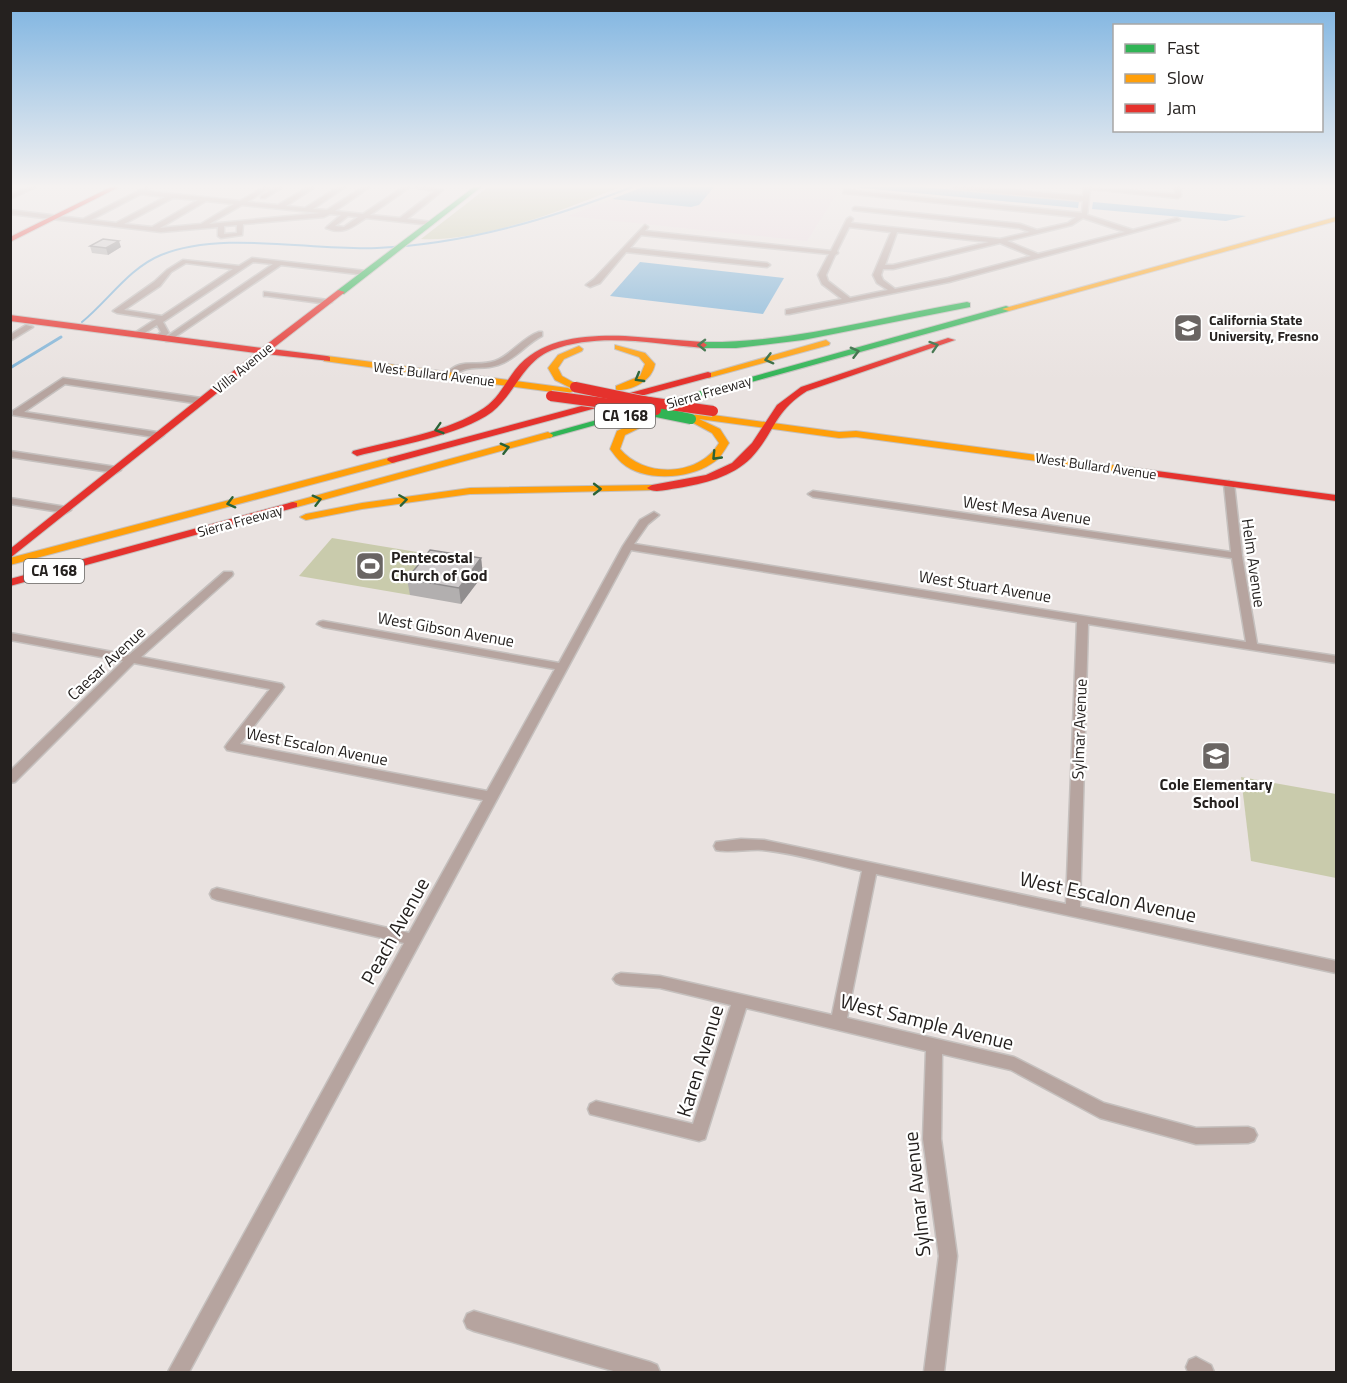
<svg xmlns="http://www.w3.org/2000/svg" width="1347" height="1383" viewBox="0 0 1347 1383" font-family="'Titillium Web',sans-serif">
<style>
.industrial{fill:#ead9df}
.green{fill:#c9cbac}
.water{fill:#7fb3d7}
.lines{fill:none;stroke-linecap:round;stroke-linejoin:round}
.stream-far1{stroke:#7fb3d7;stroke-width:2}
.stream{stroke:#7fb3d7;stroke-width:3}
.street-casing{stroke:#c5c0be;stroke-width:3}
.fast-casing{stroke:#c5c0be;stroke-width:2}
.slow-casing{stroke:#c5c0be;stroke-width:2}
.jam-casing{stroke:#c5c0be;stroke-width:2}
.street{fill:#b6a49f;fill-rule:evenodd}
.fast{fill:#30b455;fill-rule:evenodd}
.slow{fill:#ff9f0a;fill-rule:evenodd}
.jam{fill:#e5322d;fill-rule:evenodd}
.fast-bridge-casing{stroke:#c5c0be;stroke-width:12;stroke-linecap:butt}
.jam-bridge-casing{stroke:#c5c0be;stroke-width:12;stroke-linecap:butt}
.fast-bridge{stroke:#30b455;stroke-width:10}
.jam-bridge{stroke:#e5322d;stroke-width:10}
.wall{fill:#b2afaf}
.shaded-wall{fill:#918e8f}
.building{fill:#cfcbcc;stroke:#918e8f;stroke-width:1.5}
.oneway{stroke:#2a6337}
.labels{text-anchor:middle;stroke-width:4.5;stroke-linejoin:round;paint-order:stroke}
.far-poi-label{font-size:14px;font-weight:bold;fill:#25211f;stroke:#fff;text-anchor:start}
.far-street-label{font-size:14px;fill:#25211f;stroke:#fff}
.shield{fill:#fff;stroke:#666462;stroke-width:1.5}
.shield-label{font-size:15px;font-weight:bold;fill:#25211f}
.street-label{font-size:16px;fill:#25211f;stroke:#fff}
.poi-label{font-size:16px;font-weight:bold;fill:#25211f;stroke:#fff;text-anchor:start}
.near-street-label{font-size:20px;fill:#25211f;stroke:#fff}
</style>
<rect width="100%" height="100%" fill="#e9e2e0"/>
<polygon class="industrial" points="714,187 841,187 807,241 568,216 612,199 691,207 699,205"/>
<g class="green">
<path d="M488 187H620C563 210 483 242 421 239Z"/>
<polygon points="332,538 441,556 410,595 299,576"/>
<polygon points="1241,777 1336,794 1336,878 1251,861"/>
</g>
<g class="water">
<polygon points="643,187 714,187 699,205 691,207 612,199"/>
<polygon points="852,187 921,187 1079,201 1078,208"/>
<polygon points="1093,202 1246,216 1226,221 1092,209"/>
<polygon points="640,262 784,278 763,314 610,296"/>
</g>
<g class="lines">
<path class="stream-far1" d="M82 322C108 301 129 268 161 255 222 230 311 251 377 248 466 244 550 219 632 187"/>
<polyline class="stream" points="10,368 61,337"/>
<g class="street-casing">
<g id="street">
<polygon points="29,187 36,187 10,199 10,195"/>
<path d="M146 187 149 189 147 191 240 201 264 187H271L247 202 278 205 308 187H315L286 206 305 208 338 187H345L313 209 327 210 363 187H370L335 211 363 214 403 187H410L370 215 400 218 435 191 413 187H428L443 190 407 219 433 222V224L431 225 366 218C351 228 343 235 326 228L327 227 341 215 330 214 324 217 243 224 242 235 221 238 218 236V227L161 232 10 214V210L83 219ZM141 194 165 197 116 223 91 220ZM173 198 198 200 152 227 124 224ZM206 201 234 204 201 224 160 228ZM242 205 321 213 209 224ZM348 216 358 217 344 227 335 226ZM237 225V233L224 234V226Z"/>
<polygon points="276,187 283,187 265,198 261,198 261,196"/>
<path d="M952 187H971L1083 196 1084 187 1175 194V187H1181V196L1178 198 1090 189 1087 215 1133 230 1177 218 1180 220 949 282 789 314H786V310L842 299 822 284 818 275 829 254 641 235 630 248 767 263 770 265 767 267 626 252 600 283 590 287 586 285 594 279 645 225 648 227 645 231 831 251 847 219 850 217 853 219 851 223 1000 239 1030 232 1019 228 853 210V208L855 207 1020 224 1037 230 1068 223 1076 217 843 193 845 190 1082 213 1083 201 955 189ZM1083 218 1125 232 1038 254 1007 241 1072 225ZM849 227 891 232 873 275 877 283 888 290 850 298 828 281 826 275 835 255 838 253 837 251ZM897 232 989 242 893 265H885ZM1000 243 1031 256 948 278 895 289 883 280 881 275 883 269H893Z"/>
<path d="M252 258 366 271 370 273 366 275 281 265 169 341H166V337L273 264 253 262 163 322 169 333 162 339 155 337 161 332 157 325 140 336 133 334 156 319 117 313 113 311 154 282 167 270 183 260 239 266ZM186 263 233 269 162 316 124 310 160 286 171 272Z"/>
<polygon points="264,292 328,300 332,302 328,304 267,296 264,296"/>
<polygon points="26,325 33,327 10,341 10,335"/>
<path d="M539 332H542V336C526 344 515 360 498 365 479 371 468 363 452 377L445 375C462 356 475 368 495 361 511 355 522 338 539 332Z"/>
<polygon points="63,378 201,398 205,401 201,404 65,384 24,412 163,433 164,435 160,438 13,415 13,411"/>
<polygon points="10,451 116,467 121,470 116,473 10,457"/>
<path d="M1229 481 1234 484 1242 556 1257 644 1336 656V663L1088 624 1080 907 1336 961V973L876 874 847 1018 1014 1057 1104 1103 1196 1128 1248 1127 1254 1129 1257 1135 1254 1141 1248 1143 1196 1144 1100 1118 1011 1070 942 1054 941 1139 957 1256 944 1372H924L939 1256 923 1139 926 1051 746 1008 705 1139 699 1141 590 1114 588 1109 590 1104 596 1101 693 1124 731 1005 660 988 621 985 616 983 613 979 616 975 621 973 660 976 832 1015 862 871C830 864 795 853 762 850 748 849 728 853 716 850L714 846 716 842 741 839 764 840 1066 904 1077 622 631 550 189 1372H168L404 943 217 900 212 898 210 894 212 890 217 888 409 933 483 800 227 750 225 747 227 744 270 689 134 663 15 782 10 783V771L123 661 10 640V633L129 655 224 572H232L233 574 232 576 141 657 282 684 284 687 282 690 240 744 487 791 555 669 323 627 317 624 319 622 323 621 559 663 623 546 640 520 654 512 659 515 648 524 634 544 1246 642 1232 558 813 497 808 494 813 491 1231 552 1224 484Z"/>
<polygon points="10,498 66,507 71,510 66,513 10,504"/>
<polygon points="474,1311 650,1362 657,1365 660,1372 617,1372 474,1331 467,1328 464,1321 467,1314"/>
<polygon points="1196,1357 1211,1365 1214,1372 1188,1372 1186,1367 1189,1360"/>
</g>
</g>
<g class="fast-casing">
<g id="fast">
<polygon points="474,187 481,187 344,294 338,294 338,290"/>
<path d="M967 302 970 303V307L803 340 736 348H703L699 345 703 342C793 343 879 317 967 302Z"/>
<polygon points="1006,306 1009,307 1009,311 552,437 548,438 543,435"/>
</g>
</g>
<g class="slow-casing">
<g id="slow">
<polygon points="1336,217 1336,221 1009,311 1002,309"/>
<polygon points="826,340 830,343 829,345 708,378 703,375"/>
<path d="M615 345 645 353 655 364C652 381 632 391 616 390V386L640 376 645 364 639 357 615 349Z"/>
<polygon points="579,346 583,349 582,351 564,359 558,368 562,376 578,385 578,389 575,390 555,380 548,368 558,355"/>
<polygon points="327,356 568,388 573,391 568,394 324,361 324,357"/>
<path d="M698 413 839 432 856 431 1135 468 1140 471 1135 474 856 437 839 438 699 419 720 429 729 443C724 451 720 459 711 464 688 479 644 482 622 463 617 459 614 454 610 449L617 431 648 417 652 418V422L625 435 620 449C644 478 699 477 719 443L712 433 686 419Z"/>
<polygon points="548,432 553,435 552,437 297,507 289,507 287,505 289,503"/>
<polygon points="392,457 397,460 396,462 10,565 10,558"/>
<polygon points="652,485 656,486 656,490 470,494 362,509 306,520 300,517 306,514 362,503 470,488"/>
</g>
</g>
<g class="jam-casing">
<g id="jam">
<polygon points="111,187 119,187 10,242 10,237"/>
<polygon points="338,290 345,292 272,349 327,356 330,357 330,361 266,354 10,558 10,549 256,353 10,321 10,315 262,348"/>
<path d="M625 336 703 342 707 345 703 348C654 344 600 332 552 350 522 362 516 393 492 412 461 435 395 446 357 456L352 453 353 451C394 440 449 432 484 408 498 399 505 383 515 370 541 337 587 335 625 336Z"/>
<path d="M948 338 955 340 807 391C773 412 775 433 751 458 732 477 703 484 678 488 668 489 654 494 647 488L652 485 706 475 732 463 752 443 777 405 801 387Z"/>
<polygon points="708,372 711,373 711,377 396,462 392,463 387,460 388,458"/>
<polygon points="1135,468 1336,495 1336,501 1131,473 1130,471"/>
<polygon points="293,502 297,503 297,507 10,586 10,579"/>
</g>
</g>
<use href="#street" class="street"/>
<use href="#fast" class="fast"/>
<use href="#slow" class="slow"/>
<use href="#jam" class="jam"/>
<g class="fast-bridge-casing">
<polyline id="fast-bridge" points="637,408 691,419"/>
</g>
<g class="jam-bridge-casing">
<g id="jam-bridge">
<polyline points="575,387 652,403"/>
<polyline points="551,396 656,410"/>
<polyline points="642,401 713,411"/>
</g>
</g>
<use href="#fast-bridge" class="fast-bridge"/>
<use href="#jam-bridge" class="jam-bridge"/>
</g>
<g class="wall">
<polygon points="90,246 121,247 108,255 92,253"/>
<polygon points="481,558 483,575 461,604 410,595 407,579"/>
</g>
<g class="shaded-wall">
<polygon points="119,241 121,247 108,255 106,248"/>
<polygon points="481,558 483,575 461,604 459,588"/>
</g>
<g class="building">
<polygon points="103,239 119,241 106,248 90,246"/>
<polygon points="430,550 481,558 459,588 407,579"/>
</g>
<defs><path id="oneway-chevron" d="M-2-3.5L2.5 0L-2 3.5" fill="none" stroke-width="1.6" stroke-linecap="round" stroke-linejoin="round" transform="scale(1.5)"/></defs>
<g class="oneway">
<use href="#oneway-chevron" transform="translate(702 345) rotate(-179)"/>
<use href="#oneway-chevron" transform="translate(934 346) rotate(-18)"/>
<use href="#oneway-chevron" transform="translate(855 352) rotate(-15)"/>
<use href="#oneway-chevron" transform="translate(769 359) rotate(165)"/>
<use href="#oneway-chevron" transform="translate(639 378) rotate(150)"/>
<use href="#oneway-chevron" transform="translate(439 429) rotate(163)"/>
<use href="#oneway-chevron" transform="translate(505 448) rotate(-15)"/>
<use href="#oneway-chevron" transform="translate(716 456) rotate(134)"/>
<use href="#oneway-chevron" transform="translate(597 489)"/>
<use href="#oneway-chevron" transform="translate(317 500) rotate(-15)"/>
<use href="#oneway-chevron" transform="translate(403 500) rotate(-8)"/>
<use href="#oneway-chevron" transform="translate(231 503) rotate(165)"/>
</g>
<linearGradient id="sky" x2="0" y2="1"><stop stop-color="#7eb4e1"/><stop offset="0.49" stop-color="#f5f2f1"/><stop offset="1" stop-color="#f5f2f1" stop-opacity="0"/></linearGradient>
<rect width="1347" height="380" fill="url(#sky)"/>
<defs>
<g id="university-square" transform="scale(1.5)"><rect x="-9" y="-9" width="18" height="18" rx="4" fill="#6a6563" stroke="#fff"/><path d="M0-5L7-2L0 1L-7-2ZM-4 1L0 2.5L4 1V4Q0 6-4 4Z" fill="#fff"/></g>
<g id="stadium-square" transform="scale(1.5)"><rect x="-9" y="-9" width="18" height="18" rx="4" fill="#6a6563" stroke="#fff"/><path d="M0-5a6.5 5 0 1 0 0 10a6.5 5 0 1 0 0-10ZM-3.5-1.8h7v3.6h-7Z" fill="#fff"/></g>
<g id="school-square" transform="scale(1.5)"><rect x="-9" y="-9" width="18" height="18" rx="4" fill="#6a6563" stroke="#fff"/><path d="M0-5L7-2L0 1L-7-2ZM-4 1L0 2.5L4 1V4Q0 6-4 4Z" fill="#fff"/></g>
</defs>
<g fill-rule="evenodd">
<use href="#university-square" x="1188" y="328"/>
<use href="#stadium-square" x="370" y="566"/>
<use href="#school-square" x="1216" y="756"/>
</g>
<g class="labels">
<g class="far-poi-label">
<text x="1209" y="325">California State<tspan x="1209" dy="16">University, Fresno</tspan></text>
</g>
<g class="far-street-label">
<text transform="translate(243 368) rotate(-39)" y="5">Villa Avenue</text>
<text transform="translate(434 374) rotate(7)" y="5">West Bullard Avenue</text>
<text transform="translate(709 392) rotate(-16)" y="5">Sierra Freeway</text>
<text transform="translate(1096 466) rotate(8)" y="5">West Bullard Avenue</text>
<text transform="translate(240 521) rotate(-15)" y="5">Sierra Freeway</text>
</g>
<g class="shield">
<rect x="595" y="404" width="60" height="24" rx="4.5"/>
<rect x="24" y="559" width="60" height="24" rx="4.5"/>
</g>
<g class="shield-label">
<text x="625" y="421">CA 168</text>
<text x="54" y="576">CA 168</text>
</g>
<g class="street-label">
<text transform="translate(1027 510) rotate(8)" y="6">West Mesa Avenue</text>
<text transform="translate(1254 563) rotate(82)" y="6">Helm Avenue</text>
<text transform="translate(985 586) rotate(9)" y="6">West Stuart Avenue</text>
<text transform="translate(446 629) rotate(10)" y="6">West Gibson Avenue</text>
<text transform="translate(106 663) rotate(-43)" y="6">Caesar Avenue</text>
<text transform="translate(1079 729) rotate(-88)" y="6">Sylmar Avenue</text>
<text transform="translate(317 746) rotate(11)" y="6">West Escalon Avenue</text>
</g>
<g class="poi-label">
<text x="391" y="563">Pentecostal<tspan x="391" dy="18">Church of God</tspan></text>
<text x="1216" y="790" text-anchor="middle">Cole Elementary<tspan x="1216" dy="18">School</tspan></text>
</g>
<g class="near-street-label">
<text transform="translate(1108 897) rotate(12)" y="7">West Escalon Avenue</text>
<text transform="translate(395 931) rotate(-61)" y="7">Peach Avenue</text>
<text transform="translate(927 1022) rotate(14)" y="7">West Sample Avenue</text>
<text transform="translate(700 1061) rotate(-73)" y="7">Karen Avenue</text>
<text transform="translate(917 1194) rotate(-96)" y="7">Sylmar Avenue</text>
</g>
</g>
<rect width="1347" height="1383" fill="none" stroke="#25211f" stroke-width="24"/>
<rect x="1113" y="24" width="210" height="108" fill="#ffffff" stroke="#a8a6a5" stroke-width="1.5"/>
<rect x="1125" y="44" width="30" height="9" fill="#30b455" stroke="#a8a6a5" stroke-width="1.5"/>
<text x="1167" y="54" font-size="18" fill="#25211f">Fast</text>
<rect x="1125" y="74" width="30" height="9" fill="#ff9f0a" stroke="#a8a6a5" stroke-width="1.5"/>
<text x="1167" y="84" font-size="18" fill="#25211f">Slow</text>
<rect x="1125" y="104" width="30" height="9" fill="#e5322d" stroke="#a8a6a5" stroke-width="1.5"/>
<text x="1167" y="114" font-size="18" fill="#25211f">Jam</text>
</svg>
